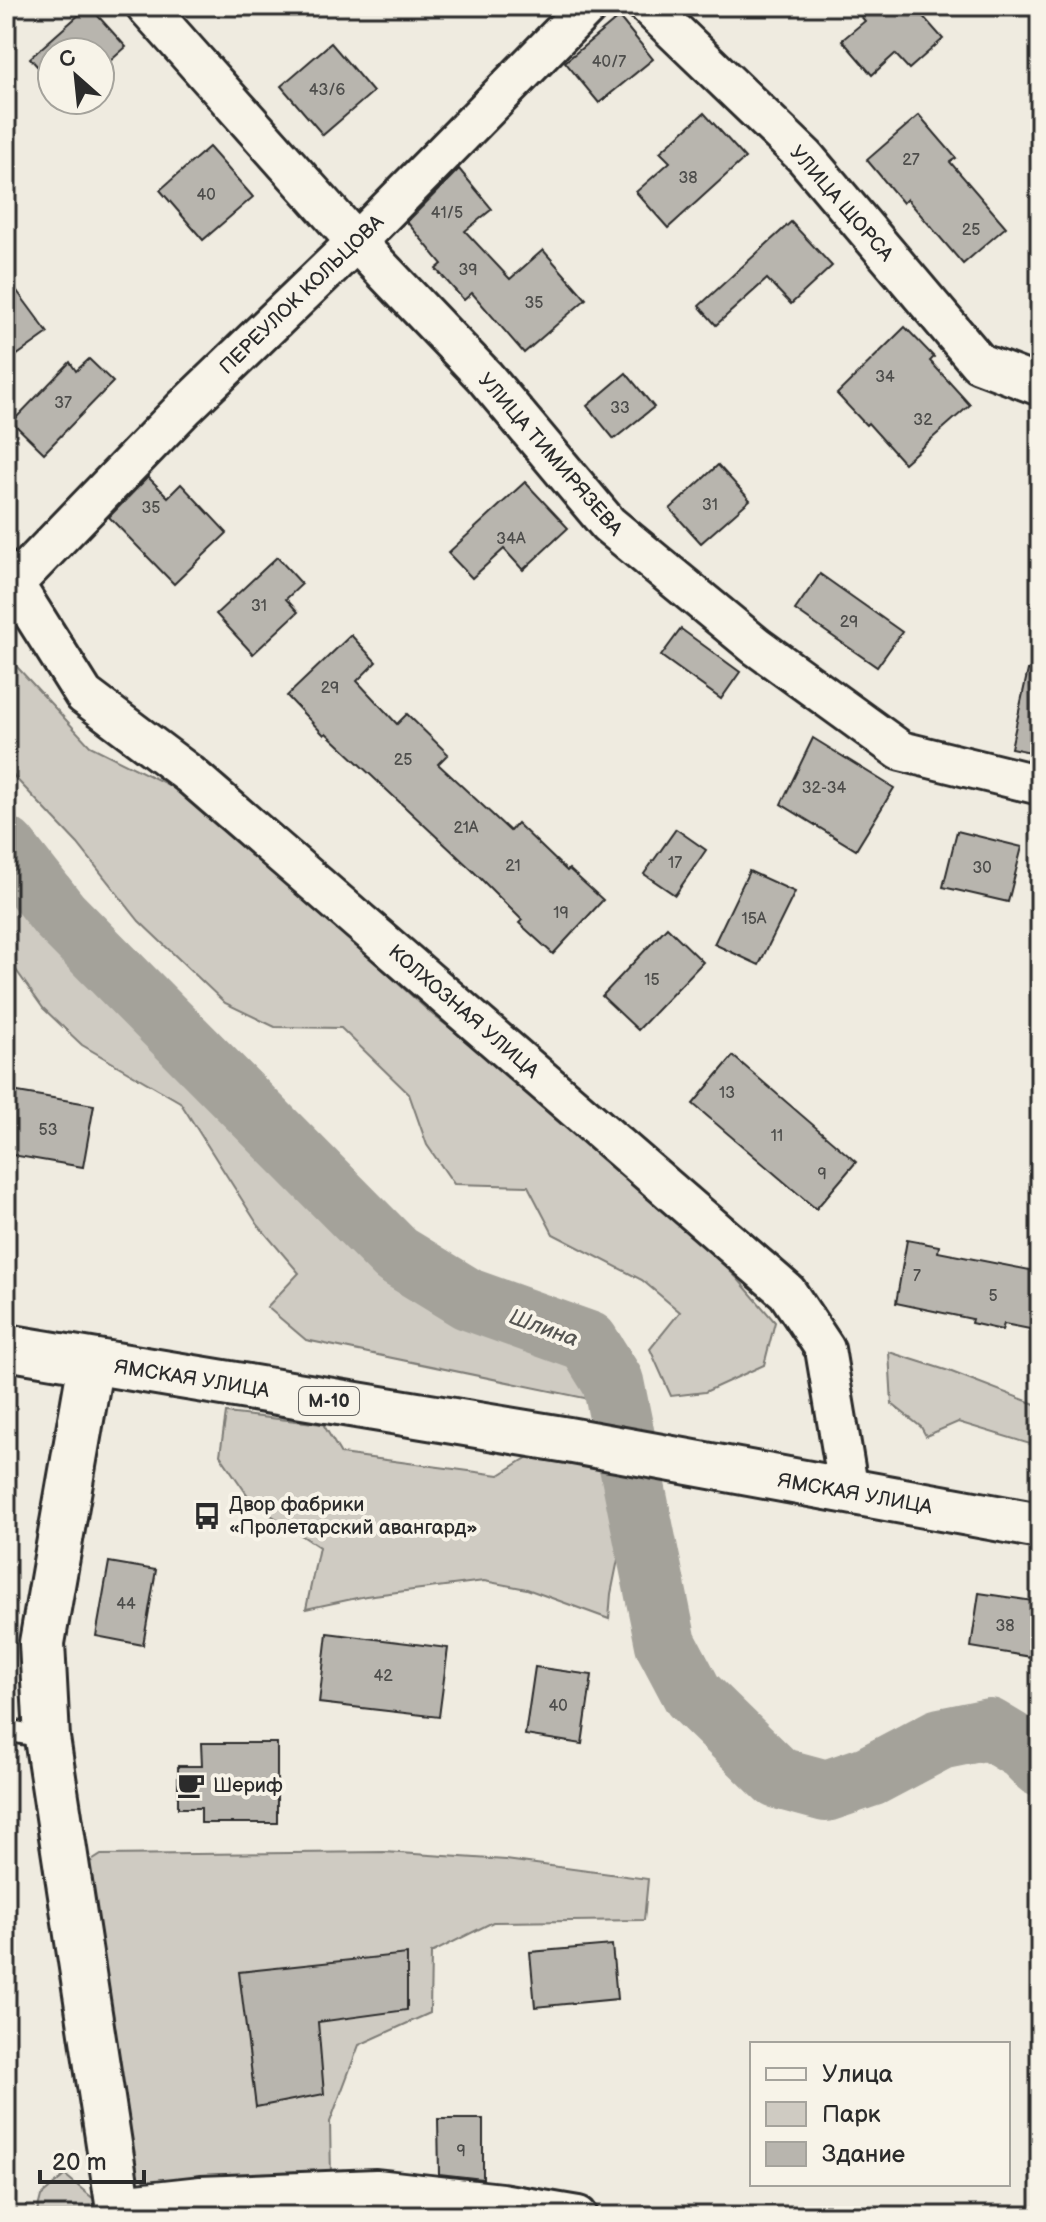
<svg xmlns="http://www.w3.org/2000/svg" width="1046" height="2222" viewBox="0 0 1046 2222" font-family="'Balsamiq Sans',sans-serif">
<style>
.green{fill:#cfcbc2;stroke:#7d7b76;stroke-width:2}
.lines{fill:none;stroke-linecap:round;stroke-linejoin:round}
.river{stroke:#a4a29a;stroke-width:62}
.building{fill:#b8b5ae;stroke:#2b2b2b;stroke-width:2}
.service-casing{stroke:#2b2b2b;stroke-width:26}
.minor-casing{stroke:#2b2b2b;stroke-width:44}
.tertiary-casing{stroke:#2b2b2b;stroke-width:50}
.trunk-casing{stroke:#2b2b2b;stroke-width:50}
.service{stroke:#f7f3e8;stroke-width:20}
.minor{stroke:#f7f3e8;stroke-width:38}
.tertiary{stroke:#f7f3e8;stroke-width:44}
.trunk{stroke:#f7f3e8;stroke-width:44}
.labels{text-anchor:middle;stroke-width:8;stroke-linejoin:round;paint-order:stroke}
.number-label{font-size:16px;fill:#4e4e4c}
.shield{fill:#f7f3e8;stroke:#686764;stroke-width:2}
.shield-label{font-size:18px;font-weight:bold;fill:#2b2b2b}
.street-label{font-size:20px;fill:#2b2b2b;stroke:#f7f3e8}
.poi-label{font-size:20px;fill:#2b2b2b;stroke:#f7f3e8;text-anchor:start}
.water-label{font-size:22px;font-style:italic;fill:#555552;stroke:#f7f3e8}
</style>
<rect width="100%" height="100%" fill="#efebe0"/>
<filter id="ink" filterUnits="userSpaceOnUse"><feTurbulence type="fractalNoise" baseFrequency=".0125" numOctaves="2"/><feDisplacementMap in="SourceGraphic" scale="16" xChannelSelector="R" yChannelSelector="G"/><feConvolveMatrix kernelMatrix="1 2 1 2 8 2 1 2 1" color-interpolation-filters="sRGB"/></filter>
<g filter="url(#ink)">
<g class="green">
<polygon points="6,655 90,746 207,804 337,928 433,1015 543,1099 657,1200 738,1279 775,1322 764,1365 705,1392 671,1396 650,1349 680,1312 642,1280 553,1234 528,1186 454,1184 427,1145 409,1094 341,1028 275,1027 225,1003 139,921 78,844 6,768"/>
<polygon points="6,881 109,993 198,1077 365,1249 423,1302 523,1336 579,1350 594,1400 306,1340 267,1307 299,1273 258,1225 180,1102 82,1045 43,1008 6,956"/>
<polygon points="889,1352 949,1371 1040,1406 1040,1447 958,1422 926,1436 921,1427 892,1404"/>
<polygon points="226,1413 323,1424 341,1454 499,1475 533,1454 609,1472 619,1493 625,1525 611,1594 609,1619 527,1589 484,1581 366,1596 306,1609 319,1547 253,1503 220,1455"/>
<polygon points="384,1852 506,1860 648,1879 644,1920 493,1922 431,1953 430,2013 359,2045 330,2122 331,2178 137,2192 87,1864 101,1855"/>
<polygon points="65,2175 101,2205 104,2216 36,2216 41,2196"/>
</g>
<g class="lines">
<polyline class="river" points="6,848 59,915 396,1255 468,1299 588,1342 613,1382 666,1644 693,1695 778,1778 826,1791 870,1776 940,1739 989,1729 1024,1750 1040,1766"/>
</g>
<g class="building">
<polygon points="89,6 126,47 100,70 100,52 52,52 52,83 30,58"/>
<polygon points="852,6 914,6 943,39 909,69 895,54 872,75 842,40 865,21"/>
<polygon points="619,17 653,59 599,103 565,62"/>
<polygon points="331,43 373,92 323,135 281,86"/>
<polygon points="704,113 745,158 668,228 636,192 670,162 660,152"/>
<polygon points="919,115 956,158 950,162 1006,227 963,264 907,199 903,203 867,160"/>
<polygon points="209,147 253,197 203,240 160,190"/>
<polygon points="459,169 492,209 465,231 510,279 543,250 586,299 524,353 472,293 464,300 436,269 442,264 407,222"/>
<polygon points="791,222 832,266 791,304 767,279 716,325 699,306"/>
<polygon points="6,276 48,333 6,363"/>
<polygon points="905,327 934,357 930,361 970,405 904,463 868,423 866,425 837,394"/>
<polygon points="89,359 113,382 44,453 12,422 70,362 76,371"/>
<polygon points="626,373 654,407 614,439 587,406"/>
<polygon points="718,465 750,500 701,543 670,509"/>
<polygon points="148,477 168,497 181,484 227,533 174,584 109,517"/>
<polygon points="525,482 568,528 523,570 504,549 472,578 448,553"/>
<polygon points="277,557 302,584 286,599 298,612 253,654 216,614"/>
<polygon points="820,574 902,632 877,667 795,610"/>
<polygon points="681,629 740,672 721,699 661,656"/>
<polygon points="351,635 376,662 357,681 397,724 407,714 448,754 438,764 510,831 517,823 567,871 569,869 603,900 553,954 519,923 522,920 472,870 326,733 324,735 287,696"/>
<polygon points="1028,670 1040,672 1040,754 1011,748"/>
<polygon points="813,738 894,788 856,850 781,804"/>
<polygon points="676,829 706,850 675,895 644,874"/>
<polygon points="957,831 1022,847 1008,902 943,887"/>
<polygon points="749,871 795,892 759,965 714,944"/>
<polygon points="667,927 703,962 638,1030 602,996"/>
<polygon points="733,1056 856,1162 816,1209 693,1104"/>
<polygon points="6,1090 94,1105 83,1167 6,1154"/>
<polygon points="907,1240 939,1246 938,1252 1040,1272 1040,1331 1004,1324 1002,1330 971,1323 972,1319 896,1303"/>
<polygon points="109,1562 156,1570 143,1645 96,1636"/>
<polygon points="979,1593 1040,1602 1031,1657 971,1647"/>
<polygon points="327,1633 448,1648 439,1717 319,1703"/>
<polygon points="535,1667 592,1675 582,1744 525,1735"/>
<polygon points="201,1743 277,1743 277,1823 201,1823 201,1808 178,1808 178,1766 202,1766"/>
<polygon points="612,1945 617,1999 535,2007 530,1952"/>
<polygon points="407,1954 407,2010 318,2022 324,2094 256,2107 239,1972"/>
<polygon points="438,2119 483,2119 483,2179 439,2174"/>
</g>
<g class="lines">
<g class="service-casing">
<polyline id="service" points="6,1730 47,1738"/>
</g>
<g class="minor-casing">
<g id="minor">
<polyline points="146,6 356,242 484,376 608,524 756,646 901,751 1040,785"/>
<polyline points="648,6 805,157 979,363 1040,386"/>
<polyline points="6,571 84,695 189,774 787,1292 825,1349 849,1492"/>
<polyline points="15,583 184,408 356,242 588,6"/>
<polyline points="119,2205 201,2196 376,2189 501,2203 578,2216"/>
</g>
</g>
<g class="tertiary-casing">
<polyline id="tertiary" points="91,1362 42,1643 47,1738 120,2216"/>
</g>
<g class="trunk-casing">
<polyline id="trunk" points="6,1347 568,1440 1040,1526"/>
</g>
<use href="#service" class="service"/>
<use href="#minor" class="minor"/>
<use href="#tertiary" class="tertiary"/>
<use href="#trunk" class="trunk"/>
</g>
</g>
<defs>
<g id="bus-bare" transform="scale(2.16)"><path d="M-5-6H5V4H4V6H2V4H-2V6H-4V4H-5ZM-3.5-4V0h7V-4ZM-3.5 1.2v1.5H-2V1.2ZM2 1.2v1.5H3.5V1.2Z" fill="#2b2b2b" stroke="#f7f3e8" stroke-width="2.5" paint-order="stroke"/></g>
<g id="cafe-bare" transform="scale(2.16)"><path d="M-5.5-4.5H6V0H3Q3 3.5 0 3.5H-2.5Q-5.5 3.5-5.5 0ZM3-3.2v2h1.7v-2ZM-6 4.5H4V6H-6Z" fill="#2b2b2b" stroke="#f7f3e8" stroke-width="2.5" paint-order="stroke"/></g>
</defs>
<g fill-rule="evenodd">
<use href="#bus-bare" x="207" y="1516"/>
<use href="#cafe-bare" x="191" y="1785"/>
</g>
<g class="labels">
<g class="number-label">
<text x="609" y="67">40/7</text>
<text x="327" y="95">43/6</text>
<text x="911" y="165">27</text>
<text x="688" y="183">38</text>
<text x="206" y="200">40</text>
<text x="447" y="218">41/5</text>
<text x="971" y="235">25</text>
<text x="468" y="275">39</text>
<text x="534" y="308">35</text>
<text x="885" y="382">34</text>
<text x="63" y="408">37</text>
<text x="620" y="413">33</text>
<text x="923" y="425">32</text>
<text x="710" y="510">31</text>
<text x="151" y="513">35</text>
<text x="511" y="544">34А</text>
<text x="259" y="611">31</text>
<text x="849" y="627">29</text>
<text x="330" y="693">29</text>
<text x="403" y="765">25</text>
<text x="824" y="793">32-34</text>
<text x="466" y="833">21А</text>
<text x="675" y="868">17</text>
<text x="513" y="871">21</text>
<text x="982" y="873">30</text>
<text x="561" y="918">19</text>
<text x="754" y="924">15А</text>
<text x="652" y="985">15</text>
<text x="727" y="1098">13</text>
<text x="48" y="1135">53</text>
<text x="777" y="1141">11</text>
<text x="822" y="1179">9</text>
<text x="917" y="1281">7</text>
<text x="993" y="1301">5</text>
<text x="126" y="1609">44</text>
<text x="1005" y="1631">38</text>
<text x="383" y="1681">42</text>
<text x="558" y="1711">40</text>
<text x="461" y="2156">9</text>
</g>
<rect class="shield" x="299" y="1387" width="60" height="28" rx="6"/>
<g class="shield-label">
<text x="329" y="1407">М-10</text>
</g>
<g class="street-label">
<text transform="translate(842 203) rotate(49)" y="7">УЛИЦА ЩОРСА</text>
<text transform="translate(301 294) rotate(-44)" y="7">ПЕРЕУЛОК КОЛЬЦОВА</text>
<text transform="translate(551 454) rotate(49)" y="7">УЛИЦА ТИМИРЯЗЕВА</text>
<text transform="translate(464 1011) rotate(41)" y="7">КОЛХОЗНАЯ УЛИЦА</text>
<text transform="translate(192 1378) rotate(9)" y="7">ЯМСКАЯ УЛИЦА</text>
<text transform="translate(855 1493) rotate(10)" y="7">ЯМСКАЯ УЛИЦА</text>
</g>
<g class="poi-label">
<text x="229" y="1511">Двор фабрики<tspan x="229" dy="23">«Пролетарский авангард»</tspan></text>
<text x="213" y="1792">Шериф</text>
</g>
<g class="water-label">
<text transform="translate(544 1327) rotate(20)" y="8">Шлина</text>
</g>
</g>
<rect width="1046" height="2222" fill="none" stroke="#f7f3e8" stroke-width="32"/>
<rect x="16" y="16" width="1014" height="2190" fill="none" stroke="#2b2b2b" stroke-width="3" filter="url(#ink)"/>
<rect x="750" y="2042" width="260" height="144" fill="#f7f3e8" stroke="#a5a39c" stroke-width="2"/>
<rect x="766" y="2068" width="40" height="12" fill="#f7f3e8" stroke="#a5a39c" stroke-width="2"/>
<text x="822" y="2082" font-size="24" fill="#2b2b2b">Улица</text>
<rect x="766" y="2102" width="40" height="24" fill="#cfcbc2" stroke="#a5a39c" stroke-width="2"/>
<text x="822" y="2122" font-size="24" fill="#2b2b2b">Парк</text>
<rect x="766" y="2142" width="40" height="24" fill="#b8b5ae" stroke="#a5a39c" stroke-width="2"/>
<text x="822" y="2162" font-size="24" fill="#2b2b2b">Здание</text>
<g transform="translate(76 76) rotate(333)"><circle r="38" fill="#f7f3e8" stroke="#a5a39c" stroke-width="2"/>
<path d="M0-6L14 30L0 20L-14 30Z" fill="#2b2b2b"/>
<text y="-12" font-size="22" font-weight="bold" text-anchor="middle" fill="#2b2b2b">С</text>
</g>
<path d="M40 2170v12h104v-12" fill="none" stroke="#2b2b2b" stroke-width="4"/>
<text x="52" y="2170" font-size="24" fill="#2b2b2b" stroke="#f7f3e8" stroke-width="6" paint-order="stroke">20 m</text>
</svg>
